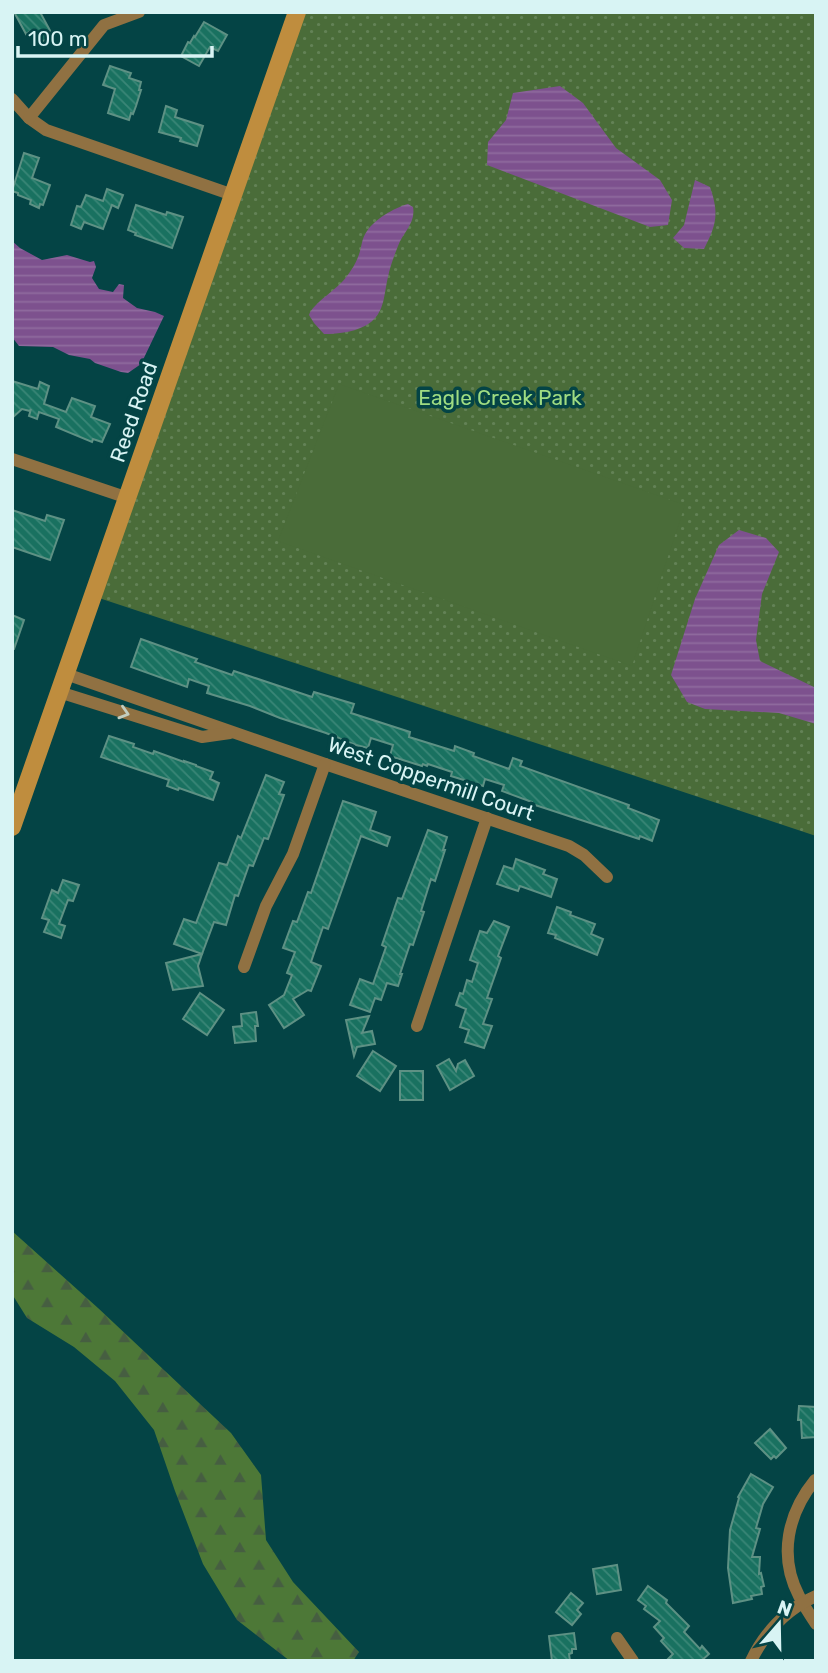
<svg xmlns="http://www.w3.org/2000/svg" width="828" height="1673" viewBox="0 0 828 1673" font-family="Rubik,sans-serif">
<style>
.grass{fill:url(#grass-dots)}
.forest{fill:url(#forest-firs)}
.pitch{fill:#4a6c39}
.water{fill:url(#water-rules)}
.building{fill:url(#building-back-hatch);stroke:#5e9184;stroke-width:2}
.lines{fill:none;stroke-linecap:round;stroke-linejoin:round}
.minor{stroke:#907142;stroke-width:12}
.secondary{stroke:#bf8d3e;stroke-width:18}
.oneway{stroke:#c2cdbf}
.labels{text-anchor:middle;stroke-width:7;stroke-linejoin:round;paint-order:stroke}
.park-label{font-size:21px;fill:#9fdc82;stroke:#044445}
.street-label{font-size:21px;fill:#d8f4f4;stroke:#044445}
</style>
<defs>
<pattern id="grass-dots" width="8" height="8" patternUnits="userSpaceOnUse" patternTransform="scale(1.75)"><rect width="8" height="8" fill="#4a6c39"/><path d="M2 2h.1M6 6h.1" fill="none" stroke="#638256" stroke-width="1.8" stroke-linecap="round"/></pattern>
<pattern id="forest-firs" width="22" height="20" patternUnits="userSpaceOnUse" patternTransform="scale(1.75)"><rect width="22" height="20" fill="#4d7837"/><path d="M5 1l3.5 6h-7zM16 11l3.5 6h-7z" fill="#465e41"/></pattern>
<pattern id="water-rules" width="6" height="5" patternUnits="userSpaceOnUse" patternTransform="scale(1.75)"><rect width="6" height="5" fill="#7d518e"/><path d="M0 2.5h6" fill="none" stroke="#8f6b9e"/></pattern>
<pattern id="building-back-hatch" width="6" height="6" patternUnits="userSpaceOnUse" patternTransform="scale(1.75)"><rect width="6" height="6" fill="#197160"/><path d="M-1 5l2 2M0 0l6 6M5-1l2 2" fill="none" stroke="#3a8677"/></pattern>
</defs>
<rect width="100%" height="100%" fill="#044445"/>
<polygon class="grass" points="300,12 816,12 816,836 96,597"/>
<polygon class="forest" points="12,1231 98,1308 231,1433 261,1475 266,1540 293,1582 359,1652 353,1661 290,1661 237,1620 203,1564 175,1491 154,1430 115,1381 74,1347 27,1318 12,1294"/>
<polygon class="pitch" points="339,384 685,505 632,666 278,541"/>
<g class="water">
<polygon points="560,86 583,103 616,148 660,180 672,200 668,225 650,227 487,165 488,142 506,120 513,93"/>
<path d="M695 180 710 187C719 213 717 224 704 249L684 248 673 238 684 225Z"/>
<path d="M408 204 413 207C416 223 403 232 398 246 394 256 390 267 388 277 384 293 385 311 371 322 358 332 339 334 324 334L314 323 309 315C313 303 338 289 347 276 351 271 356 263 358 257 362 248 361 239 367 231 375 219 394 208 408 204Z"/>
<polygon points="12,241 20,248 42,260 67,255 90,262 94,261 96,267 92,278 99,289 113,292 119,284 124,285 123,298 137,308 155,312 164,316 141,364 128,373 121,372 95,363 90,359 69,355 53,347 19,346 12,337"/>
<polygon points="739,530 766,538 779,552 762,594 756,640 760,661 816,688 816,724 779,713 705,709 687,702 671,675 695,599 719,545"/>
</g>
<g class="building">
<polygon points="14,12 40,12 53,36 36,45 29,32 26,34"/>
<polygon points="204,22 227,35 218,51 210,47 199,66 181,56 188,42 190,43 194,36 195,37"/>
<polygon points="110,66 131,73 129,78 141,82 139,90 141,90 136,106 133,114 131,113 129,120 108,113 115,89 103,85"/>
<polygon points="166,106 177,110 175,117 203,126 197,146 180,141 181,138 159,132"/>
<polygon points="24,153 39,158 32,178 50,185 43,205 40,204 39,208 30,204 31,200 18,195 18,193 12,191"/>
<polygon points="107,189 123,195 118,208 112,205 103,229 84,222 81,229 71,225 77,206 81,207 86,195 103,201"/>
<polygon points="136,205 166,215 167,212 183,217 172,248 135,235 136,233 128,230"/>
<polygon points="12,381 38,389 40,382 49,386 44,404 66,412 72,398 95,406 91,417 110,424 102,442 93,439 92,442 56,427 59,419 39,412 37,419 29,416 31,409 30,411 22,409 12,418"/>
<polygon points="12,510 45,521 47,515 64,520 50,560 12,547"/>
<polygon points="12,615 24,620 14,649 12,649"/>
<polygon points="141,639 197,659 195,662 232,675 234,671 312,697 314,692 354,704 351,713 410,732 409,737 454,751 455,746 474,753 473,756 509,769 513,758 522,761 520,766 629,805 628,808 659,820 652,841 640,836 639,839 532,804 532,802 502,791 504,785 485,779 483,786 451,776 452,772 428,764 427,766 423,764 422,766 390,756 393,745 371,738 368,748 356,745 326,733 280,718 250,706 207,693 209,686 189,679 187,687 131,667"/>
<polygon points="109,736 134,744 133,747 153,754 154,751 184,762 184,761 196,765 196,766 213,772 210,779 219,783 213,800 179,788 178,790 167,786 169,780 101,757"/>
<polygon points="266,775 284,782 279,794 284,795 268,839 264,838 253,866 249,865 238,896 235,895 226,925 214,922 202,954 174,944 184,919 196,923 219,863 227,865 238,836 241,838"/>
<polygon points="343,801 376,812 370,830 390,837 387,846 361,836 328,929 323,927 311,962 321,966 311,991 308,990 293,999 304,1015 284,1028 269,1005 284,995 292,975 287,973 295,952 283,948 293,921 297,922 308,892 311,893"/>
<polygon points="428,830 447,837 443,850 445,850 435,881 431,879 421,911 424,912 413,945 410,944 400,974 402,974 398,986 387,983 381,1000 375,998 370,1012 350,1005 360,979 373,984 386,947 382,945 398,898 402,899"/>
<polygon points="516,859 545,870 543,874 557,879 551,897 520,886 518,891 497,884 504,866 513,869"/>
<polygon points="63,880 79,885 73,901 68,900 59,924 65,926 61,938 44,932 49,920 42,918 52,890 58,893"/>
<polygon points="557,907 571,912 570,915 595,924 591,934 603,939 597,955 555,938 556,935 548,933"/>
<polygon points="494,921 509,927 498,956 501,958 487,998 492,999 483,1024 492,1026 484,1048 465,1042 469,1030 460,1027 466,1009 456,1005 460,993 463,994 467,980 472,982 478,963 470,960 480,931 487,933"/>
<polygon points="202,954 198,966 203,986 173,990 166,963"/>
<polygon points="200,993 224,1010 207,1035 183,1019"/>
<polygon points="256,1012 258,1026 255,1026 256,1041 235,1043 233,1027 242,1026 241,1014"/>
<polygon points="369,1016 362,1033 372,1031 375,1044 357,1047 354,1056 346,1020"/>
<polygon points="373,1051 396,1066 380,1091 357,1076"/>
<polygon points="449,1059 456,1071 458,1064 465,1060 474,1076 450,1090 437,1066"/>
<rect x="400" y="1071" width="23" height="29"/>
<polygon points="799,1406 816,1407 816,1437 802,1438 801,1420 798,1420"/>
<polygon points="770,1429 786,1448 776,1458 774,1456 771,1459 755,1443"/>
<polygon points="751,1474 773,1487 763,1504 756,1528 760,1529 752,1557 760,1557 759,1574 761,1573 764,1586 761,1587 762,1594 751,1596 752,1599 733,1603 728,1568 730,1530 739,1498 738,1497"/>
<polygon points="617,1565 621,1590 597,1594 593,1569"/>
<polygon points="648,1586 667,1600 666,1603 689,1626 684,1632 700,1649 702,1646 709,1654 701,1661 666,1661 673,1654 661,1641 664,1638 654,1627 660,1621 644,1609 646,1606 638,1600"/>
<polygon points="571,1593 583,1603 577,1610 581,1614 572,1625 556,1612"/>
<polygon points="574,1633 576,1649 572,1649 572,1653 569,1654 570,1661 552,1661 549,1636"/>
</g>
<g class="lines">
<g class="minor">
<polyline points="12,99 29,118 46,130 233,195"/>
<polyline points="29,118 104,25 139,12"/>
<polyline points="12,459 128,498"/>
<polyline points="66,674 325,764 569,846 584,855 607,877"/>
<polyline points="59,692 202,737 230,733"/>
<polyline points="244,967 266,906 293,854 325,764"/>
<polyline points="417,1026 487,818"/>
<path d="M815 1480C788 1513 778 1556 799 1596 804 1606 810 1615 816 1624"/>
<polyline points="617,1638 633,1661"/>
<path d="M751 1661C765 1632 787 1609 816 1596"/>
</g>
<polyline class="secondary" points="12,827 297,12"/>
</g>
<defs><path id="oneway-chevron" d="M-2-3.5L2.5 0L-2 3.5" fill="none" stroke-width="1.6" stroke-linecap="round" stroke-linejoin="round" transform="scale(1.75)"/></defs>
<use class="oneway" href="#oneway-chevron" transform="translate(124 713) rotate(17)"/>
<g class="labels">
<g class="park-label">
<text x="500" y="405">Eagle Creek Park</text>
</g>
<g class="street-label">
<text transform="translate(134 412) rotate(-71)" y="7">Reed Road</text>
<text transform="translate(431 779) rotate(19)" y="7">West Coppermill Court</text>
</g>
</g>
<rect width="828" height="1673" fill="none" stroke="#d8f4f4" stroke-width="28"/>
<g transform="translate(779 1624) rotate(20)" stroke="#044445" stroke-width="5" paint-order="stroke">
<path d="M0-5L12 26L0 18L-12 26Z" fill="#d8f4f4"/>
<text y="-10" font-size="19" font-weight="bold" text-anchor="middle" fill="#d8f4f4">N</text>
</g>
<path d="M18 46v10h194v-10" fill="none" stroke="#d8f4f4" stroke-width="3.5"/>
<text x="28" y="46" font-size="21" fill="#d8f4f4" stroke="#044445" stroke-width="5" paint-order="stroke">100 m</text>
</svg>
